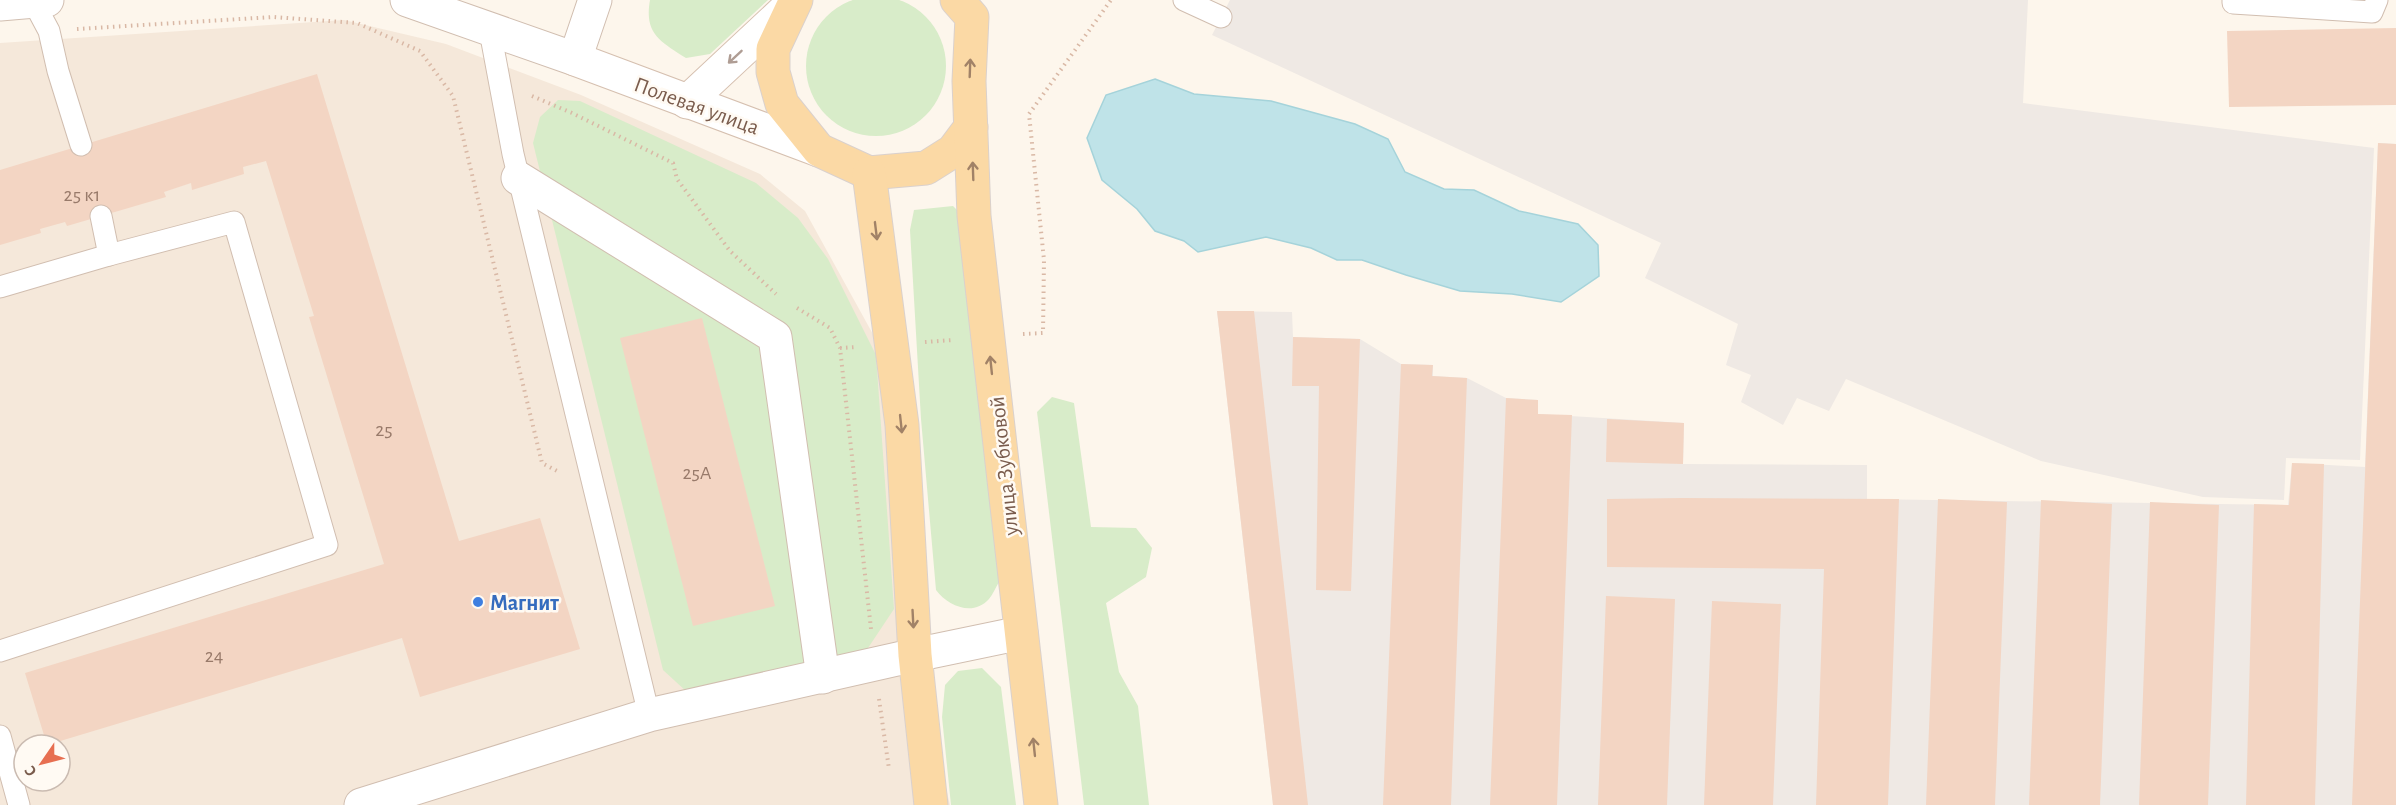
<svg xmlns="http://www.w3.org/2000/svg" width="2396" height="805" viewBox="0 0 2396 805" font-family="'Alegreya Sans',sans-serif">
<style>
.residential{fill:#f5e8da;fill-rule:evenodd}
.industrial{fill:#efe9e4}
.green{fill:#d8ecc9}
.water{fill:#bfe3e8;stroke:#a5d3da;stroke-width:1.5}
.building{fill:#f3d5c3}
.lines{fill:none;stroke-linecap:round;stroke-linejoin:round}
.service-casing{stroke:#d1beb0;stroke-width:23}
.minor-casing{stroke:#d1beb0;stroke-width:35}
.tertiary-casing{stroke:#d1beb0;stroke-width:35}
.secondary-casing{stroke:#d6c0b0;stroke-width:35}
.primary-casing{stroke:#dad1cd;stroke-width:35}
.path{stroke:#d9b8a5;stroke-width:4;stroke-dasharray:1.5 4.5;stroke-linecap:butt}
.service{stroke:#fff;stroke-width:21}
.minor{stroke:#fff;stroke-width:33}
.tertiary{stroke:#fff;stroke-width:33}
.secondary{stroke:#fff;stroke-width:33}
.primary{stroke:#fbd9a5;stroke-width:33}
.oneway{stroke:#af9d94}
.oneway2{stroke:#a18267}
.shop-dot{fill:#3f7fe0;stroke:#fffaf3;stroke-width:2}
.labels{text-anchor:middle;stroke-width:5;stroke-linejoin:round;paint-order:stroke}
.number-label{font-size:20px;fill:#987a6a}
.street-label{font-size:22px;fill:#7a5c4d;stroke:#fffaf3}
.shop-label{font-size:22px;font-weight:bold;fill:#366cbe;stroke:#fffaf3;text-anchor:start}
</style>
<rect width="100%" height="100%" fill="#fdf6ec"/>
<path class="residential" d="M344 20 446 44 581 95 760 174 805 211 885 356 907 622 950 805H0V43ZM24 745H60V781H24Z"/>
<g class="industrial">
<polygon points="1230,0 2028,0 2023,103 2374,148 2360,460 2286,458 2284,500 2203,497 2041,461 1846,379 1829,411 1797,398 1783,425 1741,402 1751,375 1726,365 1738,324 1645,278 1661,243 1212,35"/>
<polygon points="2378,143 2396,144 2396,805 1273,805 1217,311 1292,312 1293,337 1360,339 1401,364 1433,365 1433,376 1467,378 1506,398 1538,400 1538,414 1684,423 1683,464 1867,465 1867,499 2288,505 2292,463 2365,467"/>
</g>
<g class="green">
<circle cx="876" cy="66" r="70"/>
<path d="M650 0H768L710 54 686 58C660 41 644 34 650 0Z"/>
<polygon points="558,100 580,101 756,183 798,218 828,259 876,355 894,609 866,651 687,692 663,670 533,143 540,117"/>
<path d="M953 206 961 214 999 582C996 587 993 594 989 599 973 617 948 606 936 590L921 419 910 230 914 210Z"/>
<polygon points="1052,397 1074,403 1091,527 1136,528 1152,548 1146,577 1106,603 1119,672 1138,706 1149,805 1084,805 1037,412"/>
<polygon points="982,668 1001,687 1016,805 951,805 942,717 945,685 958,671"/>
</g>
<polygon class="water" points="1155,79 1194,94 1271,101 1355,124 1388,139 1405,172 1444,189 1474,190 1519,211 1578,224 1598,245 1599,276 1561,302 1512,294 1460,291 1406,275 1362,260 1337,260 1311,248 1266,237 1198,252 1184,241 1155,231 1137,209 1102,180 1087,138 1106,95"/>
<g class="building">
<polygon points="2396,28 2396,105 2229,107 2227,31"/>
<polygon points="317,74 459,541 540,518 580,649 420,697 402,638 47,745 25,673 384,564 309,317 314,316 266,161 243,167 244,174 192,190 191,183 164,192 166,197 67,226 65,222 40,229 41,233 0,245 0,170"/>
<polygon points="2378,143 2396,144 2396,805 2352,805"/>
<polygon points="1217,311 1254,311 1308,805 1273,805"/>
<polygon points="702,318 775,606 693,626 620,338"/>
<polygon points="1293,337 1360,339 1351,591 1316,590 1319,386 1292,386"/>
<polygon points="1401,364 1433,365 1432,376 1467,378 1451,805 1383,805"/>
<polygon points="1506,398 1538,400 1538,414 1572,415 1557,805 1490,805"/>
<polygon points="1607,419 1684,423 1683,464 1606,462"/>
<polygon points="2292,463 2324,464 2315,805 2246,805 2254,504 2289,505"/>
<polygon points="1682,498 1899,499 1888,805 1816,805 1824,569 1607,567 1607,499"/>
<polygon points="1938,499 2007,502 1995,805 1926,805"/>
<polygon points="2041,500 2112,504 2100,805 2029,805"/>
<polygon points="2150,502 2219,505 2208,805 2139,805"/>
<polygon points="1606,596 1675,599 1667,805 1598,805"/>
<polygon points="1712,601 1781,604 1773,805 1704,805"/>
</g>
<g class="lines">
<g class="service-casing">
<g id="service">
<polyline points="1184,0 1221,17"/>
<polyline points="2233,0 2233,3 2372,12 2377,0"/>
<polyline points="33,1 49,31 58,71 81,145"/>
<polyline points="490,31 513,154 649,715"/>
<polyline points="101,216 109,255"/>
<polyline points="0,287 109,255 234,222 327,545 0,651"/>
<polyline points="0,736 19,805"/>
</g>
</g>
<g class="minor-casing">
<g id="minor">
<polyline points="518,178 775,337 823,677"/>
<polyline points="361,805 649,715 915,655"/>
</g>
</g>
<g class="tertiary-casing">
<g id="tertiary">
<polyline points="407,0 575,59 595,0"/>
<polyline points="0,4 47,0"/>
<polyline points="915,655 1021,633"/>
</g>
</g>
<g class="secondary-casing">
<g id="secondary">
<polyline points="575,59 819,150"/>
<polyline points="687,102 793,3"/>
</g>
</g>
<g class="primary-casing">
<g id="primary">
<polyline points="796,0 773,49 773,72 782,104 819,150 869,173 926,168 953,151 971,127"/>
<polyline points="957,0 972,17 969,81 974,216 1041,805"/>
<polyline points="869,173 902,425 915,655 931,805"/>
</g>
</g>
<g class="path">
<polyline points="77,29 273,17 357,23 420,51 453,96 542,463 559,472"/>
<polyline points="532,96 572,113 673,163 677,179 730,251 776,294"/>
<polyline points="797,308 830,328 840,348 871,629"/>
<polyline points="1023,334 1043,333 1044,260 1029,114 1111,0"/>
<polyline points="925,342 953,340"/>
<polyline points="840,348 857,347"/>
<polyline points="879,699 889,769"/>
</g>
<use href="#service" class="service"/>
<use href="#minor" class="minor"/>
<use href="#tertiary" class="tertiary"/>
<use href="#secondary" class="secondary"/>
<use href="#primary" class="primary"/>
</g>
<defs><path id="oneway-shaft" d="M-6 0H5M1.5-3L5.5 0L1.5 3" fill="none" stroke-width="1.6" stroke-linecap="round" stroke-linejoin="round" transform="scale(1.5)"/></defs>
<use class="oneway" href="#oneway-shaft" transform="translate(735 57) rotate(137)"/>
<g class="oneway2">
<use href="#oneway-shaft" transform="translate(970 68) rotate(-88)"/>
<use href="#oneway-shaft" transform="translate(973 171) rotate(-92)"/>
<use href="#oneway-shaft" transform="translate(876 231) rotate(83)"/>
<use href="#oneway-shaft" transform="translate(991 365) rotate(-96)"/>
<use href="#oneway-shaft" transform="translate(901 424) rotate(84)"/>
<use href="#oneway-shaft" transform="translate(913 619) rotate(87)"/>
<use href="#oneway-shaft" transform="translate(1034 747) rotate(-96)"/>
</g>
<circle class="shop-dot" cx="478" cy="602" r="6"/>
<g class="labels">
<g class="number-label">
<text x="82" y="201">25 к1</text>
<text x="384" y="436">25</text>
<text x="697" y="479">25А</text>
<text x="214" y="662">24</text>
</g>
<g class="street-label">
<text transform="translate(697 105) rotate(20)" y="8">Полевая улица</text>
<text transform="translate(1003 466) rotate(-96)" y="8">улица Зубковой</text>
</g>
<g class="shop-label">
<text x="490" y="610">Магнит</text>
</g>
</g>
<g transform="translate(42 763) rotate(235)"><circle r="28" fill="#fffaf3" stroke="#cabbb1" stroke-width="1.5"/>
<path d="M0-4.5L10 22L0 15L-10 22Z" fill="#e76f51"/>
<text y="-9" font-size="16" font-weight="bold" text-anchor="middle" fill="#7a5c4d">С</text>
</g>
</svg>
